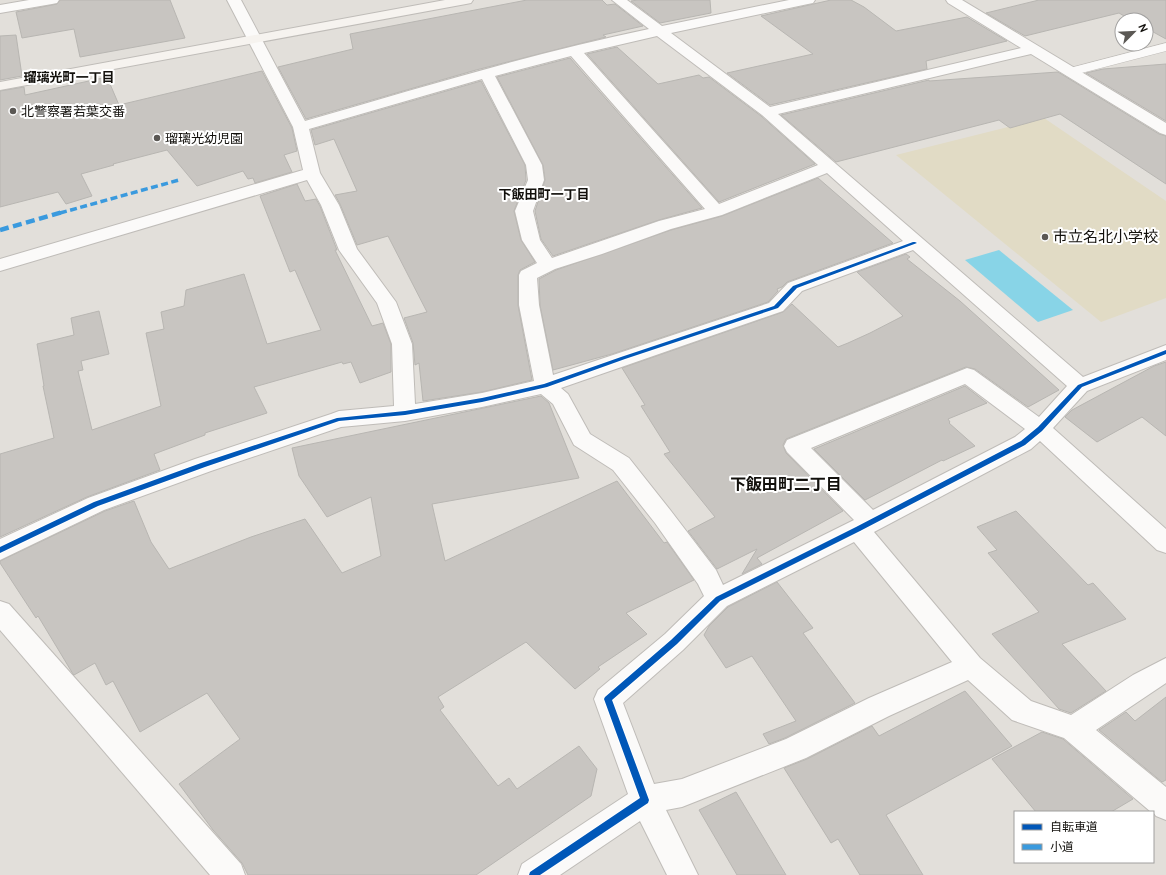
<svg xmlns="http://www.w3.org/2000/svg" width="1166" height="875" viewBox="0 0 1166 875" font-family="Cabin,'Noto Sans JP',sans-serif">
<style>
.sand{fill:#e1dbc5}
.water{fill:#88d4e7}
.building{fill:#c8c5c1;stroke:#b8b6b2}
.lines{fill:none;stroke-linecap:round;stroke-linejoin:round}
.lane-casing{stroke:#bfbcb8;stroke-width:1}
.street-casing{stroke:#bfbcb8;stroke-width:2}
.secondary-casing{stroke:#bfbcb8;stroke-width:2}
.lane{fill:#fbfaf9;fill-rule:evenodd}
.street{fill:#fbfaf9;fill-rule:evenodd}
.secondary{fill:#f6f3ef;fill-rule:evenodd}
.quiet-far1{stroke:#3a9ade;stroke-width:3.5;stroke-dasharray:7 3.5;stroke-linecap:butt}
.quiet{stroke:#3a9ade;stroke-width:4.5;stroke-dasharray:9 4.5;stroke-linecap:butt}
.cycleway-casing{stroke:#fff;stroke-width:2}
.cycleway{fill:#0057b8;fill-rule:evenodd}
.poi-dot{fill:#5b5854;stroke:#fff;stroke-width:1.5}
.labels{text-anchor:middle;stroke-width:4;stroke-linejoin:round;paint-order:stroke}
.far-neighbourhood-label{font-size:13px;font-weight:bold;fill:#12100c;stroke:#fff}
.far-poi-label{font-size:13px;fill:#12100c;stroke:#fff;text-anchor:start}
.poi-label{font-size:15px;fill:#12100c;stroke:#fff;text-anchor:start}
.neighbourhood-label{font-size:16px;font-weight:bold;fill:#12100c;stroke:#fff}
</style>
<rect width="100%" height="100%" fill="#e2dfda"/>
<polygon class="sand" points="1044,118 1166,201 1166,298 1101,322 896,155"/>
<polygon class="water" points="999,250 1073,310 1038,322 965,260"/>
<g class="building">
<polygon points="60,0 170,0 185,38 80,57 74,29 22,38 16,12 57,4"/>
<polygon points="527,0 602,0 607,5 615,4 643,26 603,35 606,37 476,70 306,119 278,67 353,49 350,34"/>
<polygon points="638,0 710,0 711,13 660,23 631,1"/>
<polygon points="831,0 851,0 864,7 896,31 967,17 1007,41 926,61 927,69 770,105 727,73 813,54 761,16"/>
<polygon points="1039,0 1166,0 1166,39 1146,28 1146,20 1131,20 1119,13 1025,36 986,13"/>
<polygon points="16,35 22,76 0,80 0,36"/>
<polygon points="617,47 658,84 699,75 703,78 709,77 761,116 815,164 719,202 587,54"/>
<polygon points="570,58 702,208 659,220 553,256 541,239 535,211 545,180 543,165 497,77"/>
<polygon points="1166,64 1166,121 1086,73 1103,69"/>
<polygon points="262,71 292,128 297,151 284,155 292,172 255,183 253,178 248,179 243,171 197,186 167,150 113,164 114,165 81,174 92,196 66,204 58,192 0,207 0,91 24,87 25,95 107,77 119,105"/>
<polygon points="1058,72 1159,134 1166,136 1166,184 1060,114 1010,128 999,120 836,162 781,115 929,80 929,81"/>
<polygon points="481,81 525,165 526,180 514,211 521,240 535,262 520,270 518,275 518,305 532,380 482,392 423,401 419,363 415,365 413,343 404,318 427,312 388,236 357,245 340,204 335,195 357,191 334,139 315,145 311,130"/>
<polygon points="818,178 893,243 787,282 782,287 777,289 778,291 768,302 612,354 553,370 540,305 539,279 556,270 671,230 722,216"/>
<polygon points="297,184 305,201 316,199 320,206 337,250 335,250 372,326 383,323 391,344 391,372 360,383 351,362 343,364 342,362 254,387 267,413 205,433 205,435 154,454 160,470 87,497 0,537 0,454 54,438 43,386 44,386 37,344 74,335 71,318 99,311 109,354 81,361 83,370 78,371 92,430 161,406 146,333 164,329 161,312 184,306 186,290 244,274 267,344 321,330 295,270 290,272 260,196"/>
<polygon points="906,254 910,257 907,259 960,301 1059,390 1028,407 975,369 966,367 786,439 783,445 786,453 843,511 757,558 762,564 742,574 757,549 717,569 688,531 715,517 664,454 670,452 641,406 645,405 622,368 783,312 792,304 838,347 848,343 870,333 903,316 857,272"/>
<polygon points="1166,362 1166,436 1142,417 1097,442 1065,417 1072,410 1154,366"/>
<polygon points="965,386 987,403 948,419 950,422 949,423 975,446 943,461 942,460 865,500 814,449"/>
<polygon points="541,396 549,403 579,478 432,504 445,561 617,481 664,543 667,542 694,580 626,613 647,634 598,667 600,669 575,689 526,642 438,697 444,707 440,710 498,786 509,778 517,789 579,746 597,769 591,796 476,875 248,875 242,863 213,830 179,784 240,739 207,693 140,732 113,681 106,685 95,663 74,675 73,674 38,616 36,618 0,563 0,561 105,511 134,501 151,542 169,569 251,537 305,519 342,573 381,556 371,497 327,517 299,476 292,448"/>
<polygon points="1016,511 1088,585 1093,583 1126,619 1062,644 1106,691 1071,713 1059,709 992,634 1039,612 988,553 997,550 977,527"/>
<polygon points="777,582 813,628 803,633 855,703 785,738 769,744 763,734 796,721 752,656 726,668 704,635 709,626 728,607"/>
<polygon points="965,691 1012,746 886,815 923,875 860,875 838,839 831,843 784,768 807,759 872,726 879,736"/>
<polygon points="1166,697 1166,780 1162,782 1099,730 1126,712 1135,721"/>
<polygon points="1042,732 1063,739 1133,799 1111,812 1036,812 992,759"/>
<polygon points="736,792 786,875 737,875 699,810"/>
</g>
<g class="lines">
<g class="lane-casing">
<polygon id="lane" points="1166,43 1166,51 1070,76 1066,75 1064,72 1066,69"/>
</g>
<g class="street-casing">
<g id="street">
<polygon points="29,0 59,0 57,3 52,4 0,13 0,5"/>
<path d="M227 0H241L305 121C419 88 533 53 649 29L612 0H627L662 26 789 0H815L813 3 808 4 671 33 770 107 1021 48 948 3 946 0H962L1166 123V135L1160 133 1031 54 778 114 1083 377 1166 345V360L1087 391 1053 428 1166 529V553L1157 550 1040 441 1031 449 874 532 980 658 1031 701 1071 715 1133 675 1166 658V683L1096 730 1166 787V820L1156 816 1153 812H1151L1064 738 1012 720 968 680 889 716 806 758 682 807 666 810 698 875H667L640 821 560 875H518L522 864 628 794 594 699 598 690 665 634 704 596 698 584 655 523 613 470 574 445 553 404 541 394 482 407 405 421 341 427 211 471 104 510 0 560V539L88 498 195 459 331 414 339 411 394 406 392 344 377 303 339 250 321 205 307 180 0 271V259L303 170 293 127ZM657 36 762 115 818 165 719 204 584 53ZM571 56 705 209 659 221 552 258 540 240 533 211 544 180 542 165 495 76ZM482 79 526 165 528 180 515 211 522 240 537 263 521 271 519 275V305L534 381 482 393 415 404 412 344 396 302 357 249 339 205 320 173 309 129ZM827 173 903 241 788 283 769 303 553 375 539 305 537 278 555 269 602 254 671 229 722 215ZM913 250 1067 386 1039 417 974 370 967 368 787 440 784 446 787 452 854 520 723 585 716 570 671 511 629 458 590 434 568 394 561 388 783 311 802 291ZM965 384 1025 429 1015 437 873 510 811 448ZM854 542 952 662 869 698 786 739 682 779 654 784 623 703 683 650 727 606Z"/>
<polygon points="0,601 9,604 241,864 245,875 210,875 0,630"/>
</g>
</g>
<g class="secondary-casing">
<polygon id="secondary" points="445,0 473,0 471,3 466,4 0,90 0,82"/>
</g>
<use href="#lane" class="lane"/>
<use href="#street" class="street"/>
<use href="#secondary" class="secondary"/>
<polyline class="quiet-far1" points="60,213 179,180"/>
<polyline class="quiet" points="0,230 63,212"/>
<g class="cycleway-casing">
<g id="cycleway">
<polygon points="913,242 915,242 917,243 797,288 778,308 625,359 547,387 482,402 405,415 339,421 205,467 98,506 0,553 0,547 94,502 201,463 337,418 405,411 482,398 544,384 621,357 774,306 793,286"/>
<polygon points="1166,350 1166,354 1082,387 1042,431 1025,445 860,531 720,601 677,644 612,700 649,800 648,803 540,875 529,875 530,872 640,798 604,699 605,697 671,640 716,597 856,527 1021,441 1038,427 1078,385"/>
</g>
</g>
<use href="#cycleway" class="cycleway"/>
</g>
<g class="poi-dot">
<circle cx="13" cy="111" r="4"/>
<circle cx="157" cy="138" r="4"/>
<circle cx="1045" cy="237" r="4"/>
</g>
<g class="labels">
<g class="far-neighbourhood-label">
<text x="69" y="82">瑠璃光町一丁目</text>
<text x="544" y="199">下飯田町一丁目</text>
</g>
<g class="far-poi-label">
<text x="21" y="116">北警察署若葉交番</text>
<text x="165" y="143">瑠璃光幼児園</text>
</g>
<g class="poi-label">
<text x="1053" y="242">市立名北小学校</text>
</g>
<g class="neighbourhood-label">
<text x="786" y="490">下飯田町二丁目</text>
</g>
</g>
<rect x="1014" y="811" width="140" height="52" fill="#ffffff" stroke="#a09f9e"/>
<rect x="1022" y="824" width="20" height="6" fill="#0057b8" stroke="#a09f9e"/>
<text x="1050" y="831" font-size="12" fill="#12100c">自転車道</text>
<rect x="1022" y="844" width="20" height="6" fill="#3a9ade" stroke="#a09f9e"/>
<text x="1050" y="851" font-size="12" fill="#12100c">小道</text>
<g transform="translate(1134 32) rotate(66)"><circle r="19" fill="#ffffff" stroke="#a09f9e"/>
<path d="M0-3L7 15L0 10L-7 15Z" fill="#5b5854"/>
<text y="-6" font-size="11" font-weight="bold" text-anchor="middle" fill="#12100c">N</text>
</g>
</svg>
